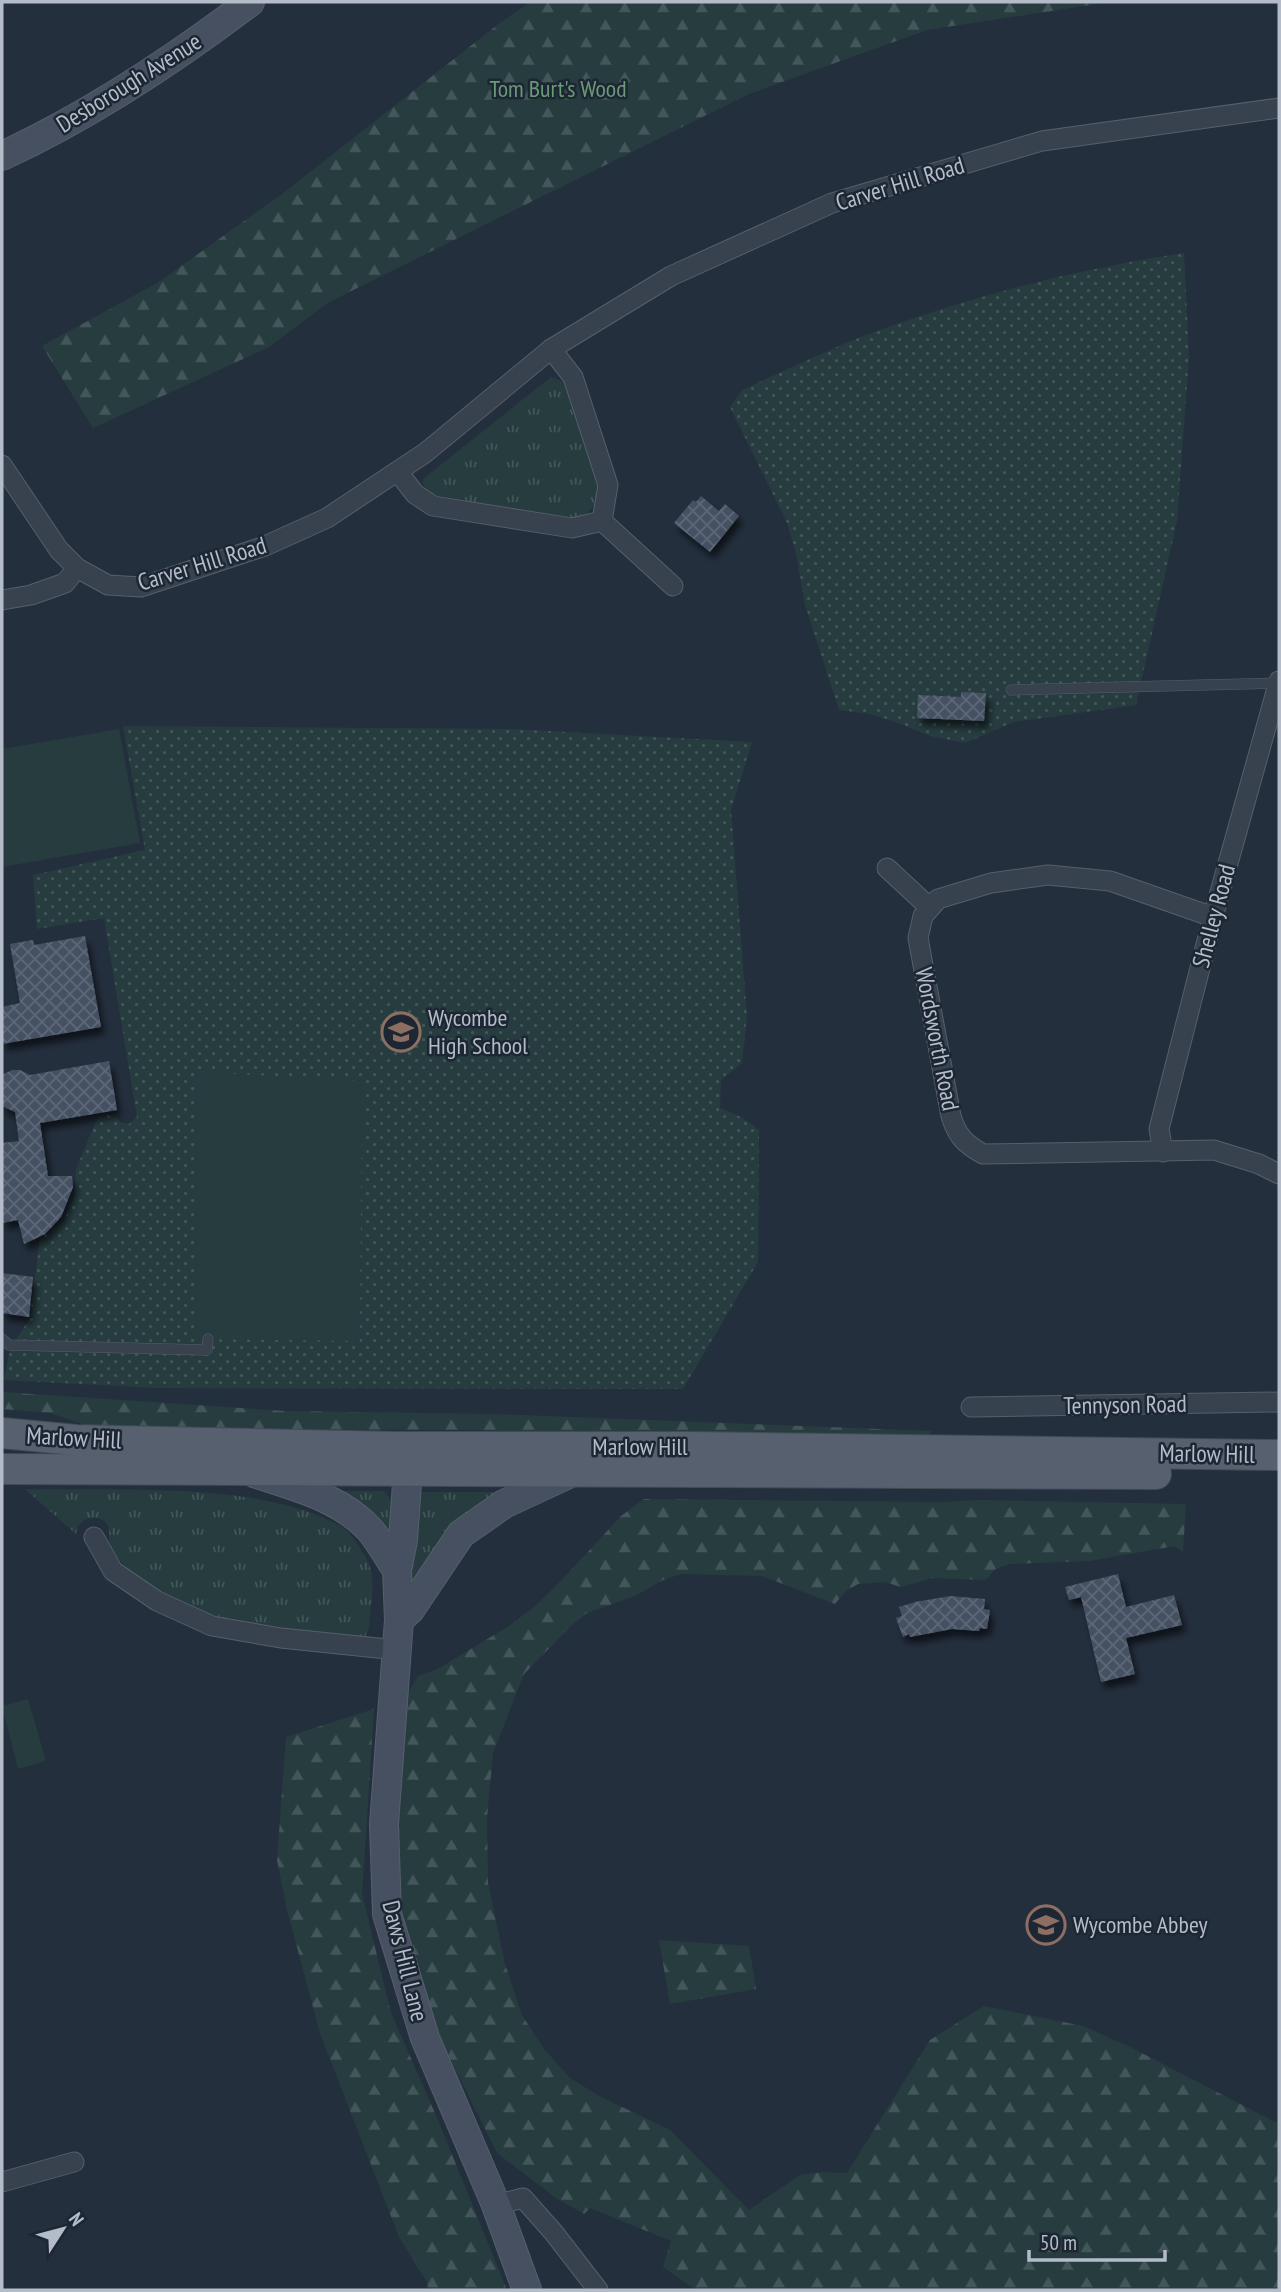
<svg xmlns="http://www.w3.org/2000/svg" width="1281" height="2292" viewBox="0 0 1281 2292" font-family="'PT Sans Narrow',sans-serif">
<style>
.grass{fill:url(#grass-tufts)}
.forest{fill:url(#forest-firs)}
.park{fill:url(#park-dots)}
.pitch{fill:#263c3f}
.building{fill:url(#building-cross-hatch);filter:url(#shadow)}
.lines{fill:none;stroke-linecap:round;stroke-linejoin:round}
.lane-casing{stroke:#565f6c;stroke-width:11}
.street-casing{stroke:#565f6c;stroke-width:21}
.secondary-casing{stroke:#565f6c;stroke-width:30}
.primary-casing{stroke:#414a57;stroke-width:32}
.lane{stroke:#38414e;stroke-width:10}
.street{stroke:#38414e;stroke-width:19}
.secondary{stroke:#465061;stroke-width:28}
.primary{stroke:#56606e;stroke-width:30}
.labels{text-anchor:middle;stroke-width:5;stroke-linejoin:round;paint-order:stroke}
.street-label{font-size:24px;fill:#b4bcc9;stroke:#1d2633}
.park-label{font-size:24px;fill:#6b9a76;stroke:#1d2633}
.poi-label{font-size:24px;fill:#b4bcc9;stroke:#1d2633;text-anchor:start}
</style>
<defs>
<pattern id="grass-tufts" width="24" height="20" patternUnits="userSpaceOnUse" patternTransform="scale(1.75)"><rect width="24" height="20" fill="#263c3f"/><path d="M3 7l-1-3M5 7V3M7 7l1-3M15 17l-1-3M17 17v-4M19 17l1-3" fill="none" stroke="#435659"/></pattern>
<pattern id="forest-firs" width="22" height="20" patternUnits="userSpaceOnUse" patternTransform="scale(1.75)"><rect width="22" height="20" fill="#263c3f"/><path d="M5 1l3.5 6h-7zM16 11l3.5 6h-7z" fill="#435659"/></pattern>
<pattern id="park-dots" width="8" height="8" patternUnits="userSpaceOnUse" patternTransform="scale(1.75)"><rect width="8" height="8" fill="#263c3f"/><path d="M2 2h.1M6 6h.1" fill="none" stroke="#435659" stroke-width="1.8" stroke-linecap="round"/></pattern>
<pattern id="building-cross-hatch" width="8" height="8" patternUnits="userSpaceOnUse" patternTransform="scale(1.75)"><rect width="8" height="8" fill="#455162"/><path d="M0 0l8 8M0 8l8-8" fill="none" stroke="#5d6877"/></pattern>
<filter id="shadow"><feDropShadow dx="4" dy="7" stdDeviation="3.5" flood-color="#0009"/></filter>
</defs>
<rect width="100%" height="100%" fill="#242f3e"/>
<g class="grass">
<path d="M551 377 564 382 572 390 603 483C600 500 593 508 580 520L437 499C429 494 422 489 423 479Z"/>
<path d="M25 1489C118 1491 259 1481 341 1526 350 1531 362 1550 367 1560 377 1578 370 1608 369 1628L365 1637C324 1637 204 1626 172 1604 155 1593 117 1564 110 1545 107 1537 113 1528 104 1521 98 1516 91 1518 84 1520L78 1526 76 1534Z"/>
<path d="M342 1491H384C398 1506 394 1518 390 1536 376 1516 363 1503 342 1491Z"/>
<polygon points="418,1492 509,1492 409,1597"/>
</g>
<g class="forest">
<polygon points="531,2 1110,2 927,30 749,94 329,302 269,347 93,428 42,346 159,282 286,191 501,22"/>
<polygon points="2,1392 285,1411 492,1414 931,1431 929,1437 609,1435 477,1430 152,1429 87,1426 51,1413 2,1409"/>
<polygon points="644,1499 942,1502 980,1500 1186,1504 1183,1552 1175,1546 1089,1561 1009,1564 994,1570 986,1580 933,1578 901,1587 885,1582 858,1584 846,1591 835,1604 762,1576 681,1574 663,1580 635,1596 587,1613 572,1625 524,1674 493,1753 487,1818 488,1883 505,1964 522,2015 544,2049 570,2078 599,2096 670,2130 749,2210 800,2175 822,2172 847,2173 930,2040 984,2006 1083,2026 1130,2047 1279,2124 1279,2290 696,2290 663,2267 671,2241 590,2208 584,2214 556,2198 497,2153 442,2042 395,1897 404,1700 418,1676 436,1670 509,1626 534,1607 560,1582 621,1516"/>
<polygon points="374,1709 362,1894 391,2013 438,2120 507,2290 428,2290 427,2282 399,2237 320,2033 287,1910 277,1860 286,1737"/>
<polygon points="659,1940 749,1946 756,1989 670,2004"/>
</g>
<g class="park">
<path d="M1184 253 1189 358 1177 521 1136 705 1014 722 965 743 930 736 898 723 870 714 839 710 805 605 796 553 787 523 730 407 742 390C786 370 829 349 874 332 975 295 1078 269 1184 253Z"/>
<polygon points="123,726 511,729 752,742 731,810 747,1016 742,1063 721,1080 720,1108 743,1118 759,1130 758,1262 683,1389 156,1388 4,1380 10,1349 30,1318 40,1239 64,1221 75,1195 76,1169 98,1117 114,1114 120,1122 129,1124 137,1117 104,918 37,929 33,875 145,850"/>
</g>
<g class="pitch">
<polygon points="119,729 140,843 2,867 2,749"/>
<polygon points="197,1072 362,1081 360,1341 195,1339"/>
<polygon points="28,1699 46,1761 18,1769 2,1706"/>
</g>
<g class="building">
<polygon points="701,496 719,511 725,504 739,516 710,552 674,523 693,500 696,502"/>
<polygon points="961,692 986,693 984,721 917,718 918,695 961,697"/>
<polygon points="85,936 101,1027 2,1044 2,1007 20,1003 10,944 33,940 34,945"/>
<polygon points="109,1061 117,1110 40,1123 48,1176 72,1176 73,1187 61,1217 45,1234 24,1244 18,1220 2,1223 2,1143 19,1141 15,1112 2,1106 2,1075 12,1070 20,1070 30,1075"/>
<polygon points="2,1273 33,1277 29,1317 2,1313"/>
<polygon points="1118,1574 1126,1607 1174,1595 1182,1625 1126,1638 1135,1674 1101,1682 1081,1597 1069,1600 1065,1587"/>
<polygon points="950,1596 985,1599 984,1609 990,1610 987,1629 980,1628 979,1631 952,1629 910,1637 909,1634 903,1637 896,1618 902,1616 899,1607 915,1602"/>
</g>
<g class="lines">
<g class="lane-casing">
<g id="lane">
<polyline points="1011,690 1279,683"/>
<polyline points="2,1339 9,1345 207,1350 208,1339"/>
</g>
</g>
<g class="street-casing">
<g id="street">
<polyline points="551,349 573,377 608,485 602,521 673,586"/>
<polyline points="2,465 59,550 77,568 108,585 141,587 265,546 327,518 425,453 551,349 671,276 832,203 1042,141 1279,108"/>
<polyline points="398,472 415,494 433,506 572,528 602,521"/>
<polyline points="2,600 31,595 65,583 77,568"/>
<polyline points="887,868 929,907"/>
<path d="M1213 917 1110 881 1048 875 991 883 938 899 923 916 918 938 951 1116C957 1136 965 1144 983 1154L1214 1150 1259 1164 1279 1174"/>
<polyline points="1163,1152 1159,1129 1213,917 1279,681"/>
<polyline points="971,1407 1279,1402"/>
<polyline points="94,1537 113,1571 157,1601 212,1626 281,1638 397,1650"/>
<polyline points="2,2182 74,2162"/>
<polyline points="496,2205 523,2198 554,2233 598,2290"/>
</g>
</g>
<g class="secondary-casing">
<g id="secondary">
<path d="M2 156C91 115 172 61 250 2"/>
<polyline points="398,1449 408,1469 403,1540 397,1570 399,1620 384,1824 387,1914 425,2038 496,2205 527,2290"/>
<path d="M254 1473C295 1487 340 1497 370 1530 380 1542 388 1557 397 1570"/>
<polyline points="399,1620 410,1610 461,1534 504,1504 575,1471"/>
</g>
</g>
<g class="primary-casing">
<g id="primary">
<polyline points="2,1433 76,1440 397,1447 691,1447 1279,1455"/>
<polyline points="2,1469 1156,1474"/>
</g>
</g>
<use href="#lane" class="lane"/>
<use href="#street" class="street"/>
<use href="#secondary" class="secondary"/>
<use href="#primary" class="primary"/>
</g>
<defs>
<g id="school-ring" transform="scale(2.0125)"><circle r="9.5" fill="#1d2633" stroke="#8d6e63" stroke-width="1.5"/><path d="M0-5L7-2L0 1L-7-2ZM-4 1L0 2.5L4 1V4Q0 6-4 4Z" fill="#8d6e63"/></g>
</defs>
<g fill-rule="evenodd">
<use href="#school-ring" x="401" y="1032"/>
<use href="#school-ring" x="1046" y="1925"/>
</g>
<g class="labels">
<g class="street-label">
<text transform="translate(129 83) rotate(-32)" y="8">Desborough Avenue</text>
<text transform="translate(900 184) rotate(-17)" y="8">Carver Hill Road</text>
<text transform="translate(202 564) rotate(-17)" y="8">Carver Hill Road</text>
<text transform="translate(1214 916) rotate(-75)" y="8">Shelley Road</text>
<text transform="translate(937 1039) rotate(79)" y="8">Wordsworth Road</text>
<text transform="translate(1125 1405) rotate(-1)" y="8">Tennyson Road</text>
<text transform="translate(74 1438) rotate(3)" y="8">Marlow Hill</text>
<text x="640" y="1455">Marlow Hill</text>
<text transform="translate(1207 1454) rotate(1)" y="8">Marlow Hill</text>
<text transform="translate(405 1961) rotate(76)" y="8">Daws Hill Lane</text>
</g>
<g class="park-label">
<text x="558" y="97">Tom Burt's Wood</text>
</g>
<g class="poi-label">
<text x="428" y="1026">Wycombe<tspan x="428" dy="28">High School</tspan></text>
<text x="1073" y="1933">Wycombe Abbey</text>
</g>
</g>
<rect width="1281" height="2292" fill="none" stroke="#b4bcc9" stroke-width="7"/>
<g transform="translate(63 2229) rotate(54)" stroke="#1d2633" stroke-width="5" paint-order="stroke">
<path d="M0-5L12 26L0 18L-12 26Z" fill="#b4bcc9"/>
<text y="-10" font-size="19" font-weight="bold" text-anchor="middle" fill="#b4bcc9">N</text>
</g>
<path d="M1029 2250v10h136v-10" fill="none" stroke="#b4bcc9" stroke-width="3.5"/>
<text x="1040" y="2250" font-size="21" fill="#b4bcc9" stroke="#1d2633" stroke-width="5" paint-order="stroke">50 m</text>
</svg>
